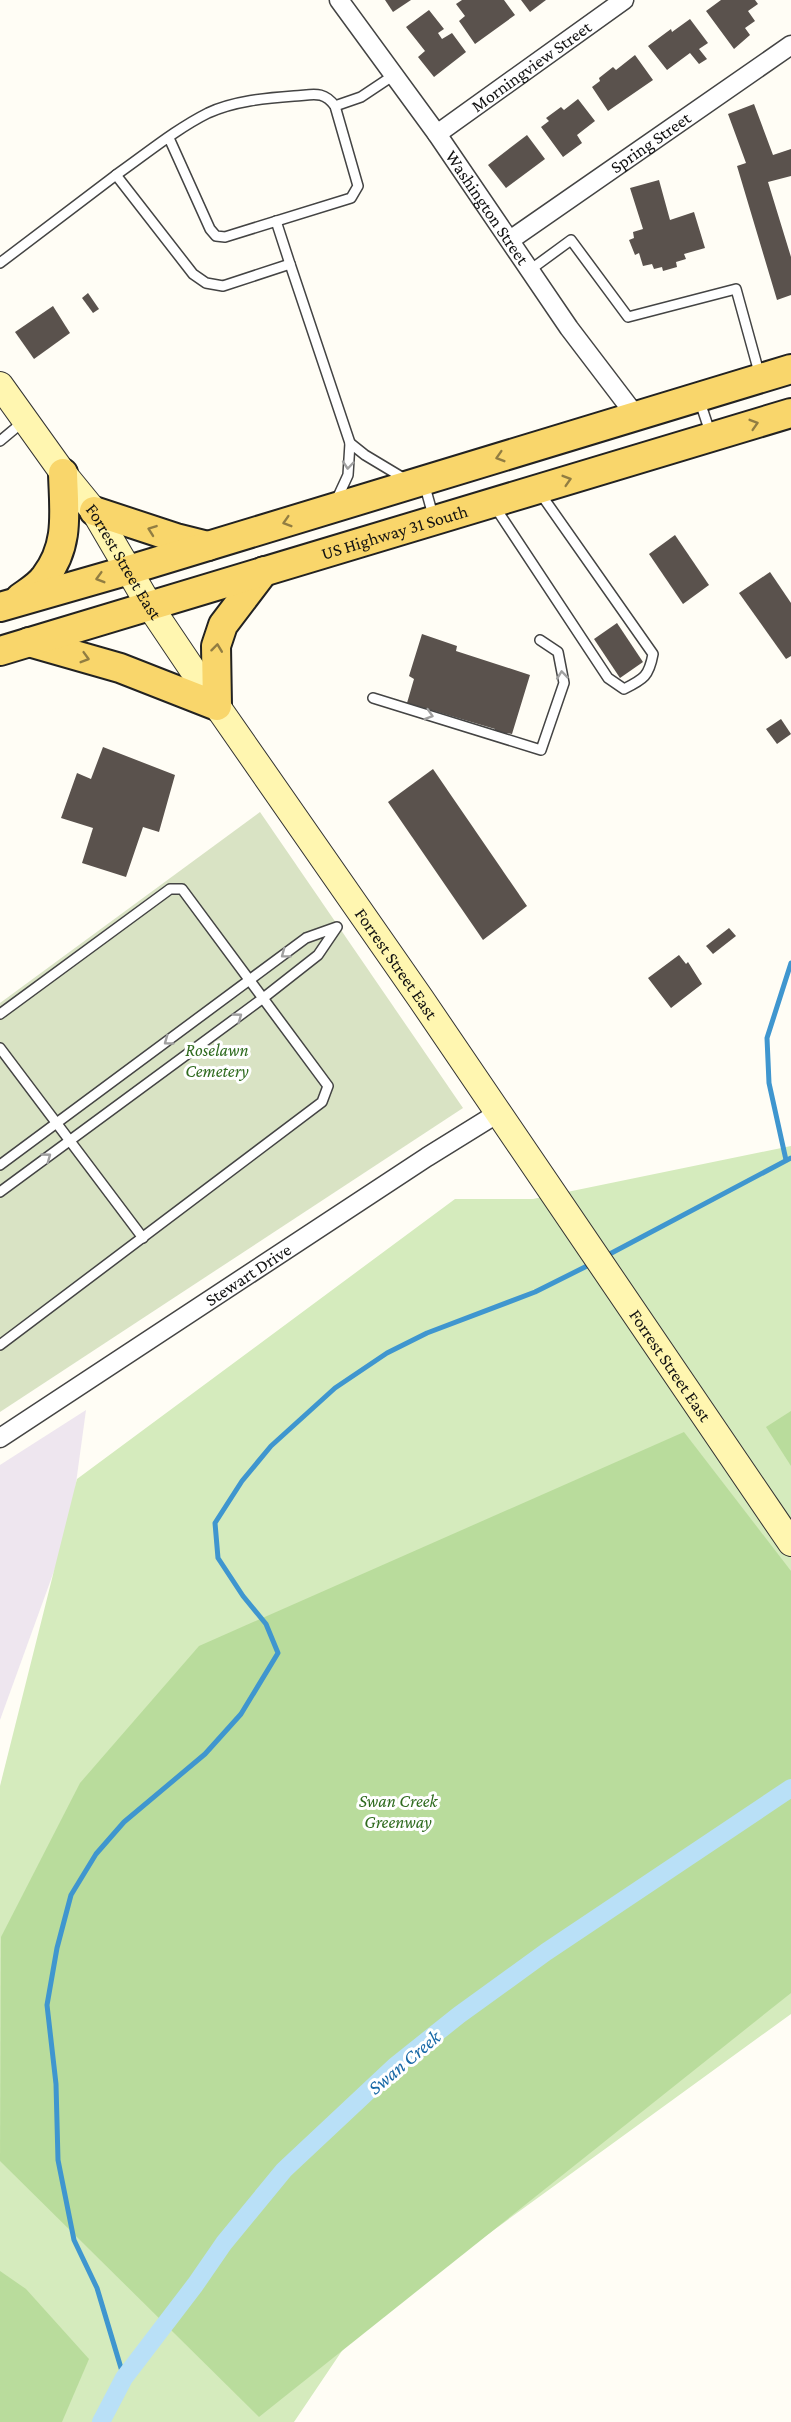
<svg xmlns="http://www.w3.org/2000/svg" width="791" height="2422" viewBox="0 0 791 2422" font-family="'Crimson Pro',serif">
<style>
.industrial{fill:#eee6ef}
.green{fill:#d5ebbd}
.forest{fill:#b9dc9c}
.cemetery{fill:#d9e3c4}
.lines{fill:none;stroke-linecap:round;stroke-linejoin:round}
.stream{stroke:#3f96cf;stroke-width:5}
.canal{stroke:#b9e0f7;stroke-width:18}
.building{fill:#5a524d}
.lane-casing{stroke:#444;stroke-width:12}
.street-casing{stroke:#444;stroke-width:21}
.secondary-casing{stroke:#333;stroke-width:28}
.primary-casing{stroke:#222;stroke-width:32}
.lane{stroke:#fff;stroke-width:9}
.street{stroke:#fff;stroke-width:18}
.secondary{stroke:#fff6b0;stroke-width:26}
.primary{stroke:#f9d66b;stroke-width:28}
.oneway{stroke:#917d42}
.oneway2{stroke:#a0a0a0}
.labels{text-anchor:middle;stroke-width:6;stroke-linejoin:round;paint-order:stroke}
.street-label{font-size:18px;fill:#111;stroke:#fff}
.park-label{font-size:18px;font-style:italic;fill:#2f6b1f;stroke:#fff}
.water-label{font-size:20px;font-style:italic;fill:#1768a6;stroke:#fff}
</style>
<rect width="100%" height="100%" fill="#fffdf5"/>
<polygon class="industrial" points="86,1410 70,1527 0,1720 0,1465"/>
<polygon class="green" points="791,1146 791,2014 356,2330 294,2422 0,2422 0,1786 77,1479 455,1199 533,1199"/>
<g class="forest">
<polygon points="791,1411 791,1466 766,1427"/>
<polygon points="684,1432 791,1571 791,1993 259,2417 0,2161 1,1937 80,1783 199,1646"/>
<polygon points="0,2271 26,2289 89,2359 62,2422 0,2422"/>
</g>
<polygon class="cemetery" points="260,812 463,1108 0,1412 0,1003"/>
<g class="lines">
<g class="stream">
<polyline points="786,1160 769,1083 767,1038 791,963"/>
<polyline points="604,1257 791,1158"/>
<polyline points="124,2378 97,2288 74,2240 58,2160 56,2084 47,2005 57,1948 71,1895 96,1854 124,1822 205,1754 241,1714 278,1653 266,1624 243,1596 218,1558 215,1523 242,1481 271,1446 335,1388 387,1353 427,1333 535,1292 593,1263"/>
</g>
<polyline class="canal" points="101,2422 124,2378 195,2285 224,2243 284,2170 395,2066 459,2015 546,1952 791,1788"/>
</g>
<g class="building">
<polygon points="385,0 411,0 393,12"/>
<polygon points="462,0 504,0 515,15 475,44 459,21 465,16 456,4"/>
<polygon points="521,0 546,0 530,12"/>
<polygon points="721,0 755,0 758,4 748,11 755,21 745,28 750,35 734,49 706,11"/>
<polygon points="429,10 444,29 438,33 442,39 452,33 466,52 434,77 418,57 425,51 406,27"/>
<polygon points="690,19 708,43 699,49 707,59 699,64 690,53 667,70 648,46 671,29 672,32"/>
<polygon points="635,55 653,80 608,111 592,87 600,81 599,78 613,67 616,70"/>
<polygon points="578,99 595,121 577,135 582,143 563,157 541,127 549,121 546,118 561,107 564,110"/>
<polygon points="754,104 773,155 791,149 791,176 768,182 791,257 791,295 777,300 737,166 746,163 728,114"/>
<polygon points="527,135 545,159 506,188 488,165"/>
<polygon points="659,180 670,220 694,212 705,248 684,254 686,259 676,262 677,267 663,271 662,267 654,269 652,264 643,266 639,253 635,255 629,240 634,238 633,232 643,229 630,188"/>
<polygon points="88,293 99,309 93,313 82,298"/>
<polygon points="53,306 70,333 34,359 15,332"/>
<polygon points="675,535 709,585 683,604 649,554"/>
<polygon points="770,572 791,603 791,656 786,659 739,593"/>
<polygon points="617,623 643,662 620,678 594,639"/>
<polygon points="422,634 457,646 456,651 530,675 512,734 507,733 504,743 492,740 495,729 407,703 414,679 409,676"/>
<polygon points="781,719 791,734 777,744 766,729"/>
<polygon points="103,747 175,775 159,832 143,827 126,877 82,863 93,828 61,818 77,773 91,779"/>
<polygon points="433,769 527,906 483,940 388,802"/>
<polygon points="729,928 736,936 713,954 706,946"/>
<polygon points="679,955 686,964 688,962 702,984 671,1008 648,978"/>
</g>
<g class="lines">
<g class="lane-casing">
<g id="lane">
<polyline points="335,106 361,97 394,75"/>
<path d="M116 175C146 154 176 129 208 113 234 101 266 98 294 96 313 95 323 90 335 106L358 186 351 198 225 237 216 236 210 229 169 138"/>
<polyline points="276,221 290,264"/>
<polyline points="0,263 116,175 193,274 206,283 223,286 290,264 350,443"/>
<polyline points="530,270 571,240 628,317 736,289 760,376"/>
<polyline points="699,399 711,435"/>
<polyline points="0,441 24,421"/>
<polyline points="424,483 434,519"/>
<polyline points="336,501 348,475 350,443 365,455 405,479"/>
<path d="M495 507 608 678 624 689C644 679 649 676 653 654L540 493"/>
<polyline points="373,698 541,750 564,683 558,652 540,640"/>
<polyline points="0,1014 170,889 182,889 328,1086 322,1102 0,1345"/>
<polyline points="0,1048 143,1238"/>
<polyline points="0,1165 306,938 337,927 318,955 262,999 0,1192"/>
</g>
</g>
<g class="street-casing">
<g id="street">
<path id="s1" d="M339 0 437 134 569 328 636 416"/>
<path id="s2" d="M437 134 624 0"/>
<path id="s3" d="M510 240 791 45"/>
<path id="s4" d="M0 1438 427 1157 498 1113"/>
</g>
</g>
<g class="secondary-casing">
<g id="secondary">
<path id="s5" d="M0 385 63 473 94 511 149 605 217 706 421 999 791 1543"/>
</g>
</g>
<g class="primary-casing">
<g id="primary">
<polyline points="94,511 176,538 208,546"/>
<path d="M20 598C28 592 39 586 45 577 70 545 64 511 63 473"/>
<polyline points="0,607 129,570 791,369"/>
<polyline points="29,642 120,668 217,706 216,646 223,625 264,571"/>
<path id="s6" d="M0 651 791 413"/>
</g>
</g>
<use href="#lane" class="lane"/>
<use href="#street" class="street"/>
<use href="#secondary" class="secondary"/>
<use href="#primary" class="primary"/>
</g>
<defs><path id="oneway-chevron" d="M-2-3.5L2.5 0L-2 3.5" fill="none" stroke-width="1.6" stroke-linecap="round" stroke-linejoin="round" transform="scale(1.5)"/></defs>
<g class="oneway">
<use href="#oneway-chevron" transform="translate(754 424) rotate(-17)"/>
<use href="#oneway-chevron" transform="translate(500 457) rotate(163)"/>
<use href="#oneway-chevron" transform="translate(567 480) rotate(-17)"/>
<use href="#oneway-chevron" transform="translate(287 522) rotate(163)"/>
<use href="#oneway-chevron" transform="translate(152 530) rotate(-160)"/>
<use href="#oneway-chevron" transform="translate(100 578) rotate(164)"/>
<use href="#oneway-chevron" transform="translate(217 648) rotate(-83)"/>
<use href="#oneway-chevron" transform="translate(85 658) rotate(16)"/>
</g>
<g class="oneway2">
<use href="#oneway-chevron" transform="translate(348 465) rotate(95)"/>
<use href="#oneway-chevron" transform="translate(562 675) rotate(-96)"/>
<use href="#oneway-chevron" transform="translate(429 715) rotate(17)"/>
<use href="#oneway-chevron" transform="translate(285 954) rotate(143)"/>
<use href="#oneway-chevron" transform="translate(238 1017) rotate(-36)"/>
<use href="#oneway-chevron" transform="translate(168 1041) rotate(144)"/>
<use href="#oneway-chevron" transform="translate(47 1157) rotate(-36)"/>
</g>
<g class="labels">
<g class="street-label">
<text dy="6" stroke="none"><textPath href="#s2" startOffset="116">Morningview Street</textPath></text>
<text dy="6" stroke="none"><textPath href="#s3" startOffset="171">Spring Street</textPath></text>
<text dy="6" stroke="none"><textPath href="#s1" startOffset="255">Washington Street</textPath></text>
<text dy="6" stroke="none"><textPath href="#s6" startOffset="412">US Highway 31 South</textPath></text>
<text dy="6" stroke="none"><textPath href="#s5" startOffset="216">Forrest Street East</textPath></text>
<text dy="6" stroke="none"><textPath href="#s5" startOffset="702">Forrest Street East</textPath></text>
<text dy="6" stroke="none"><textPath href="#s4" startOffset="297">Stewart Drive</textPath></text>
<text dy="6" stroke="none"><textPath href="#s5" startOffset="1188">Forrest Street East</textPath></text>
</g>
<g class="park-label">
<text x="217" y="1056">Roselawn<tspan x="217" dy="21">Cemetery</tspan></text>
<text x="398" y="1807">Swan Creek<tspan x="398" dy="21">Greenway</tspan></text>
</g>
<g class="water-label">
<text transform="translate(404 2062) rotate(-40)" y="7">Swan Creek</text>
</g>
</g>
</svg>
